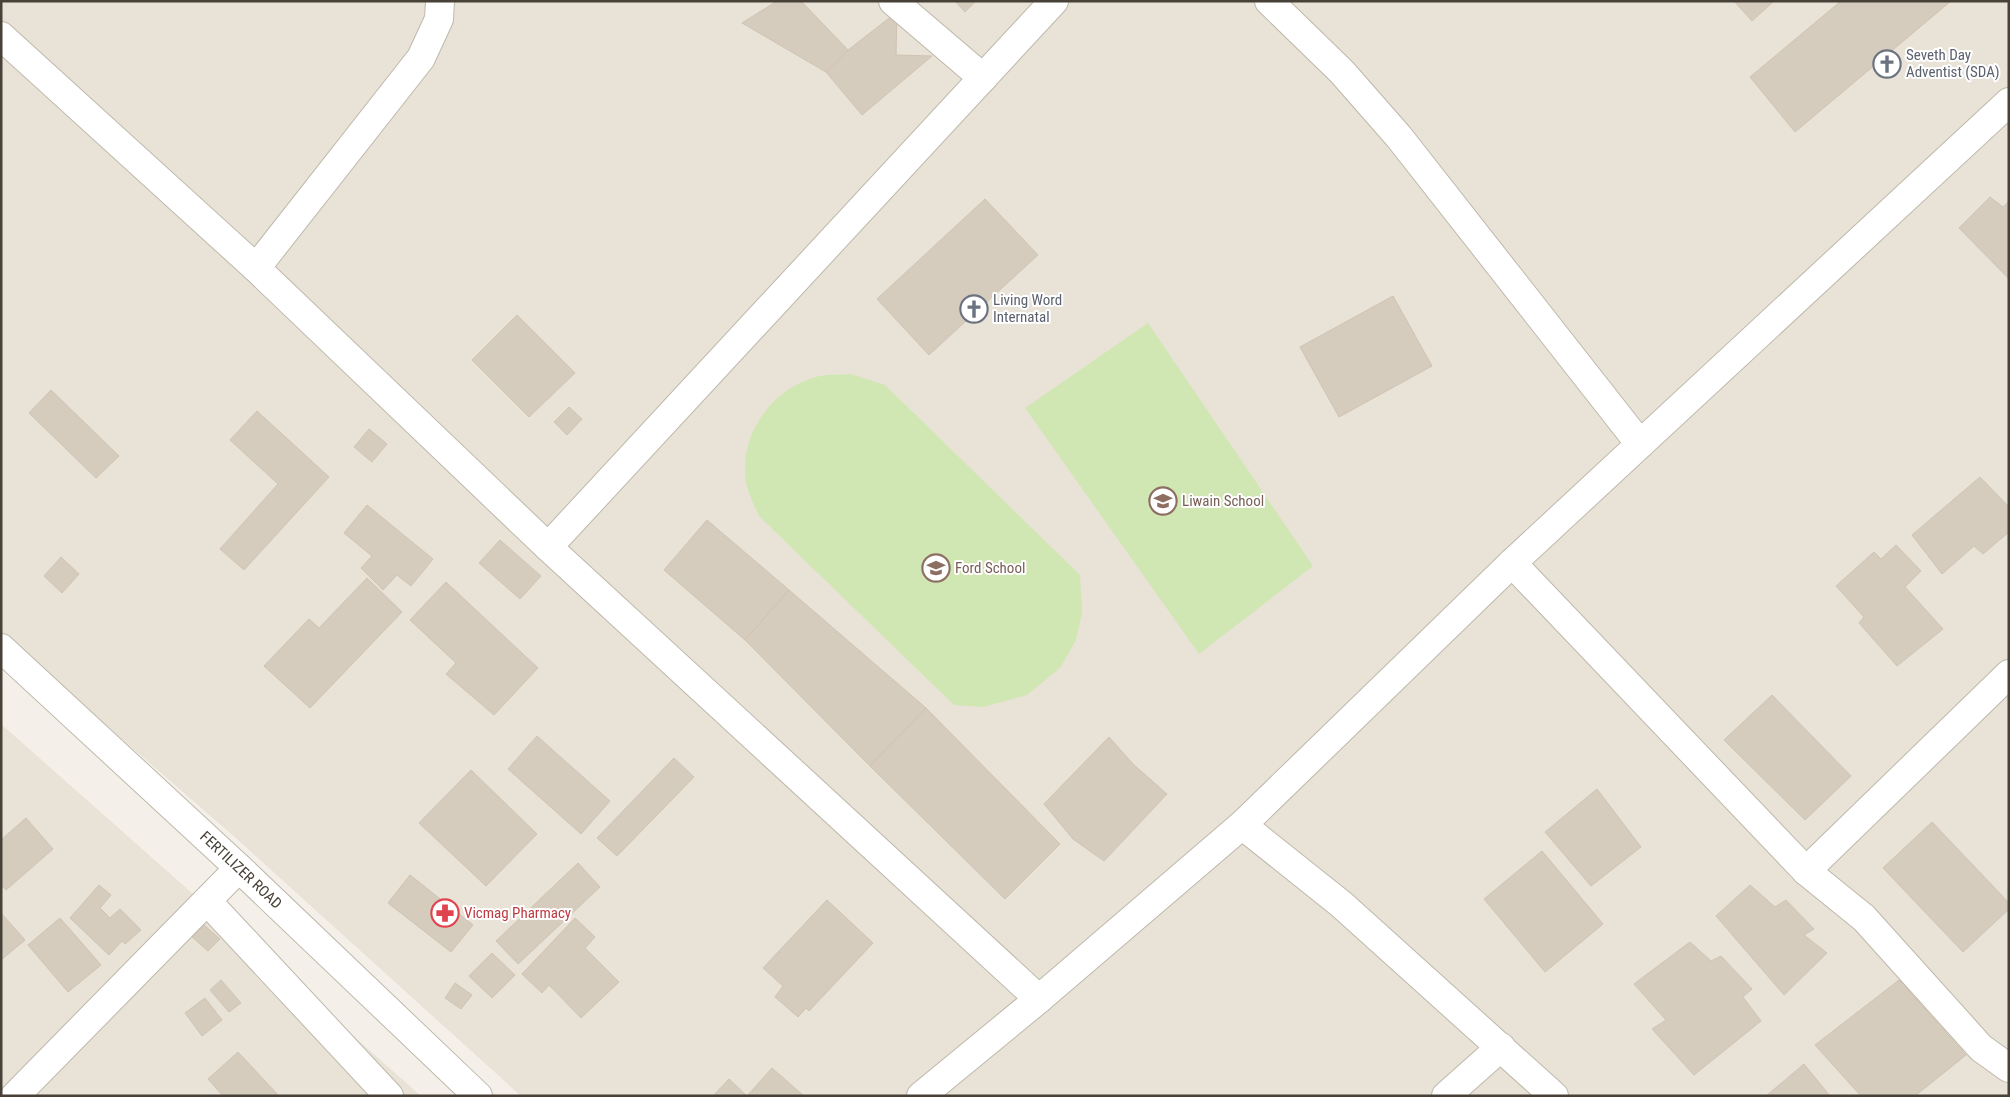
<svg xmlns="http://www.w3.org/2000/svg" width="2010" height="1097" viewBox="0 0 2010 1097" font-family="'Roboto Condensed',sans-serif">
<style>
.residential{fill:#e8e2d7}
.green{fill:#d1e7b3}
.building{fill:#d5ccbe;stroke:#d0c3b2}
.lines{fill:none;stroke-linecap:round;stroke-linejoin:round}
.minor-casing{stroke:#bfb8ab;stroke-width:30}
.minor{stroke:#fff;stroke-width:28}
.labels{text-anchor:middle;stroke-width:4;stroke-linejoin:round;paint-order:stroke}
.worship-label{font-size:15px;fill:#5b616d;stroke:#fff;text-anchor:start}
.education-label{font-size:15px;fill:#785e54;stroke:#fff;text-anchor:start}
.street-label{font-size:15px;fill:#474137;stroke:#fff}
.health-label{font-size:15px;fill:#be3a42;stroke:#fff;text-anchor:start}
</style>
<rect width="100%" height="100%" fill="#f4f0e9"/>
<g class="residential">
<polygon points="1,1 2009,1 2009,1096 521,1096 237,839 1,634"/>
<polygon points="1,724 421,1096 1,1096"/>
</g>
<g class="green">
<polygon points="1148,323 1313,566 1199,654 1025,408"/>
<path d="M851 374 885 385 1080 575 1082 613 1076 640 1060 668 1027 695 983 707 954 705 759 516C755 507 750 497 747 487 736 438 771 387 820 376 830 374 841 375 851 374Z"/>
</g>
<g class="building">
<polygon points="777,1 801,1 848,50 826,72 742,23"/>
<polygon points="955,1 976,1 965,12"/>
<polygon points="1734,1 1774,1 1752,21"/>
<polygon points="1841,1 1951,1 1795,132 1750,77"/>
<polygon points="897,12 896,55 932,56 862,115 826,72 848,50"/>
<polygon points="1990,197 2003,207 2009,201 2009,279 1959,228"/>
<polygon points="985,199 1038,255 929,355 877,299"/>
<polygon points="1393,296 1432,366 1339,417 1300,347"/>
<polygon points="517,315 575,373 529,417 472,360"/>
<polygon points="51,390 119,456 96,478 29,413"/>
<polygon points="569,407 582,419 567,435 554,422"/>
<polygon points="257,411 329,477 244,570 220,549 278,484 230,440"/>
<polygon points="369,429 387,444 372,462 354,447"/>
<polygon points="1980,477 2009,507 2009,532 1983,554 1974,546 1942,574 1912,535"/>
<polygon points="367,505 433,559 411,586 397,575 383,590 361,568 372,556 344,533"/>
<polygon points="707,520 789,590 745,640 664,570"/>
<polygon points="500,540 541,576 520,599 479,563"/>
<polygon points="1896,545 1921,571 1905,587 1943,629 1897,666 1859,623 1864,617 1836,586 1874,552 1881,559"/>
<polygon points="61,557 79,574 62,593 44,576"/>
<polygon points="367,578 402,612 310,708 264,666 309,619 319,628"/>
<polygon points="446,582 538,668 494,715 446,674 456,663 410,620"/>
<polygon points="789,590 926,708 870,766 745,640"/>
<polygon points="1772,695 1851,776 1805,820 1724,740"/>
<polygon points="926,708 1060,844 1005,899 870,766"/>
<polygon points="537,736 610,801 581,834 508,769"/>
<polygon points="1109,737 1134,765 1167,794 1104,861 1073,839 1044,804"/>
<polygon points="674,758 694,777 617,856 597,838"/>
<polygon points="471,770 537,834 486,886 419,823"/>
<polygon points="1597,789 1641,847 1591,886 1545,832"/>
<polygon points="26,818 53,849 6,890 1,885 1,840"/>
<polygon points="1932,822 2009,903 2009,909 1963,952 1883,868"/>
<polygon points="1542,851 1603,924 1545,972 1484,899"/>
<polygon points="578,863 600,887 518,964 496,941"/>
<polygon points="410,875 473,925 451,952 388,903"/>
<polygon points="99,885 111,895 100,908 110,918 120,909 141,930 125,944 122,941 109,955 70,918"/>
<polygon points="1750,885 1775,907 1786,900 1814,929 1804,935 1827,953 1784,995 1716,916"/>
<polygon points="827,900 873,943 809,1011 806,1008 798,1017 775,997 783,986 763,968"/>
<polygon points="1,913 25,940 1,960"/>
<polygon points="60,918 101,965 68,992 28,945"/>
<polygon points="575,918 595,937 585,948 619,982 581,1018 549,985 542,993 522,974"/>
<polygon points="204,925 220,939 208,951 192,937"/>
<polygon points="1690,942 1711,961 1721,956 1752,989 1743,997 1761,1021 1694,1075 1652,1029 1666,1020 1634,984"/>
<polygon points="492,953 515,975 492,998 469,976"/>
<polygon points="221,980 241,1003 229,1012 210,990"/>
<polygon points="1899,980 1966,1055 1915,1096 1861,1096 1815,1045"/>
<polygon points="455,983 472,995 461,1009 445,998"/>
<polygon points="205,998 222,1020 202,1036 185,1013"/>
<polygon points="238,1052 279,1096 223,1096 208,1079"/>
<polygon points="1804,1064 1830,1096 1766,1096"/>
<polygon points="772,1068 804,1096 713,1096 729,1079 747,1096"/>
</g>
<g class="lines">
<g class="minor-casing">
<g id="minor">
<polyline points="893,1 983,78"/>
<polyline points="1269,1 1342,72 1399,137 1640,444"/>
<polyline points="1,36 256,268 548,547 1039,999"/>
<polyline points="256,268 421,58 439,19 440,1"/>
<polyline points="548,547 1054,1"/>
<polyline points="1512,563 1806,871 1864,918 1981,1048 2009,1068"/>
<polyline points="1,648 239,868 478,1096"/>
<polyline points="1242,825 1341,904 1554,1096"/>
<polyline points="1806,871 2009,674"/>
<polyline points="207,901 389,1096"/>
<polyline points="15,1096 239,868"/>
<polyline points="921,1096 1039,999 1242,825 1512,563 2009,102"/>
<polyline points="1446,1096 1501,1047"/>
</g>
</g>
<use href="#minor" class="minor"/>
</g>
<defs>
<g id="church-ring" transform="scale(1.4375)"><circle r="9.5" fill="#fff" stroke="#6b7280" stroke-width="1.5"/><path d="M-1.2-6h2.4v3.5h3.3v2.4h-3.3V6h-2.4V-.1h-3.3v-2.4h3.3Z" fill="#6b7280"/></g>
<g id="school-ring" transform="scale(1.4375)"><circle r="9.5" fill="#fff" stroke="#8d6e63" stroke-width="1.5"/><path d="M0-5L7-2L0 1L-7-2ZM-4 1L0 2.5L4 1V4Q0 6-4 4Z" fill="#8d6e63"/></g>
<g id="pharmacy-ring" transform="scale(1.4375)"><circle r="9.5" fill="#fff" stroke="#e0444e" stroke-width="1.5"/><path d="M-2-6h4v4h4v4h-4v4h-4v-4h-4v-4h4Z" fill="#e0444e"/></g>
</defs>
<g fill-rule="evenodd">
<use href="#church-ring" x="1887" y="64"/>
<use href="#church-ring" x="974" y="309"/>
<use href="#school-ring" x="1163" y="501"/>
<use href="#school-ring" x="936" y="568"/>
<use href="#pharmacy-ring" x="445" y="913"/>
</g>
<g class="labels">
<g class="worship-label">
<text x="1906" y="60">Seveth Day<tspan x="1906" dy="17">Adventist (SDA)</tspan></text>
<text x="993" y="305">Living Word<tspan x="993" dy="17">Internatal</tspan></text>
</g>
<g class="education-label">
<text x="1182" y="506">Liwain School</text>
<text x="955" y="573">Ford School</text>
</g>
<g class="street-label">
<text transform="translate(241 870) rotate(43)" y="5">FERTILIZER ROAD</text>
</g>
<g class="health-label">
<text x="464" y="918">Vicmag Pharmacy</text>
</g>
</g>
<rect width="2010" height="1097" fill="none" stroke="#474137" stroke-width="5"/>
</svg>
